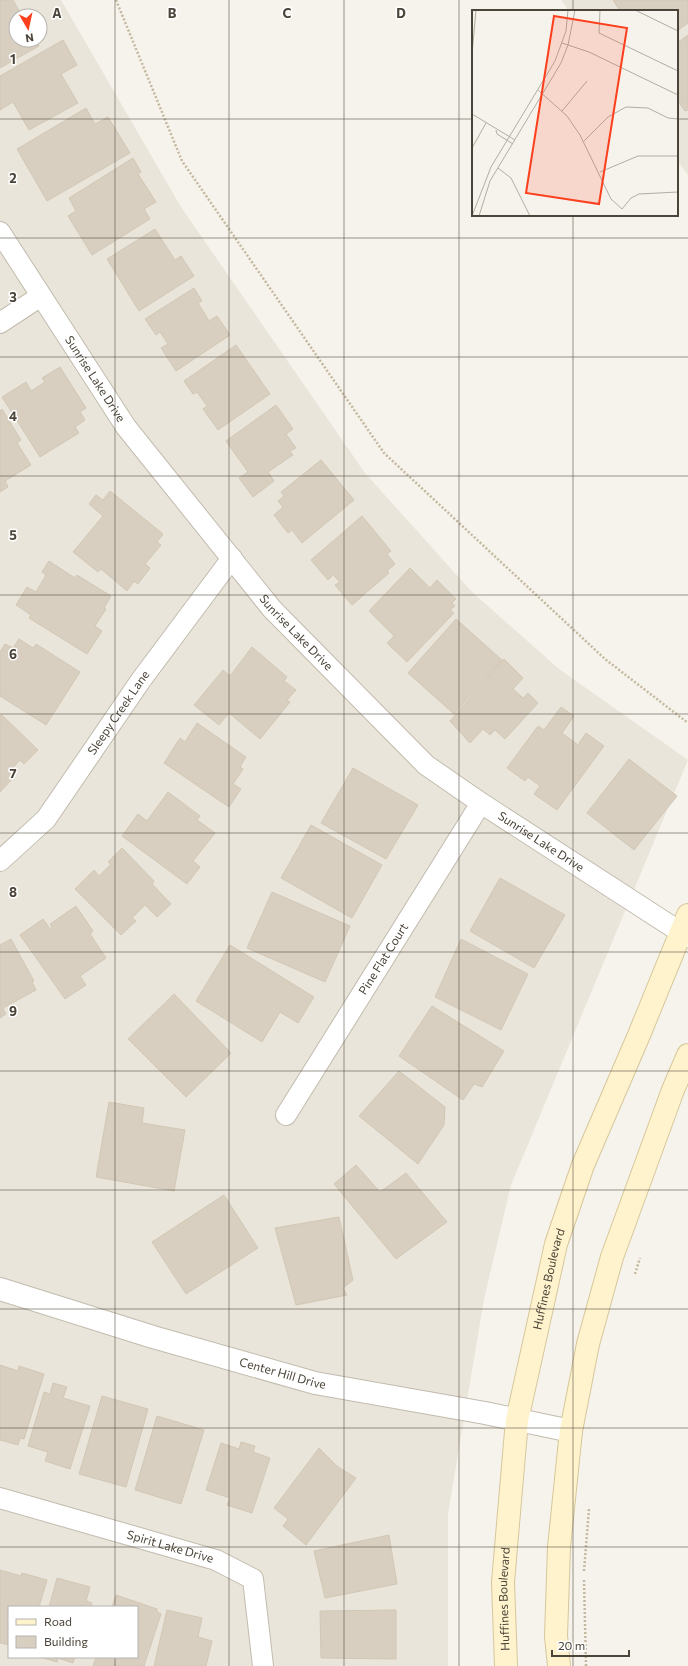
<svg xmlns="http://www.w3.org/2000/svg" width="688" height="1666" viewBox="0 0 688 1666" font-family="Commissioner,sans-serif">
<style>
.residential{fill:#eae5da;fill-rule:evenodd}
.building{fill:#d8cfc1;stroke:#d3c7b4}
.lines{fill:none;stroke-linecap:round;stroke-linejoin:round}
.minor-casing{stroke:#c2bbae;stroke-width:22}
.tertiary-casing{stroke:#c2bbae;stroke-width:24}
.secondary-casing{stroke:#d6c79b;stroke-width:24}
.path{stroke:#c4b79f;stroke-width:2.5;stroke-dasharray:2 2;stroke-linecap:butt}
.minor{stroke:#fff;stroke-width:20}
.tertiary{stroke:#fff;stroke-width:22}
.secondary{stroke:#fff3cd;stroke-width:22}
.grid{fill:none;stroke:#4b4439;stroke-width:1;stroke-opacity:0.55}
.labels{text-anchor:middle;stroke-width:3;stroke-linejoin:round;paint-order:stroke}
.street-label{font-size:12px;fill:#4b4439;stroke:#fff}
.inset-road{fill:none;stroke:#b2ada4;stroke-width:1}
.view{fill:#fc3f1d;fill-opacity:0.15;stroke:#fc3f1d;stroke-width:2}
.inset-edge{fill:none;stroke:#4b4439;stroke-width:2}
.grid-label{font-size:13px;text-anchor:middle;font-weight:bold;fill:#4b4439;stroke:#fff;stroke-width:3;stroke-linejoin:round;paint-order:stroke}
</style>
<rect width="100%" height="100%" fill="#f6f3ec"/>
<g class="residential">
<path d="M0 0H61L181 207 365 473 472 592 559 669 688 760 511 1185 484 1299 448 1514V1666H0ZM16 16H40V40H16ZM9 1607H137V1657H9Z"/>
<polygon points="561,0 688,0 688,175 677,160 677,11 569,11"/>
</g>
<g class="building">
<polygon points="0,0 13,0 22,16 16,16 16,40 35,40 39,46 0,68"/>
<polygon points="613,0 688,0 688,23 677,31 677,11 620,11"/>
<polygon points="688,35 688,110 685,111 677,100 677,43"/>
<polygon points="63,40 77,65 61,74 78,103 29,130 13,102 0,110 0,76"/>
<polygon points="86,108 95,124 108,117 130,153 47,201 17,149"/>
<polygon points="133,158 141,172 138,174 156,202 144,209 150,219 92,255 68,216 76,211 69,198"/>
<polygon points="155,229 175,260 181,256 194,276 139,311 107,259"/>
<polygon points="194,288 202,301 198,303 209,321 217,316 230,335 176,371 161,348 168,344 160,332 156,335 145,319"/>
<polygon points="236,345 270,394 218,430 203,409 207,406 197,392 193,394 184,381"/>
<polygon points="60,367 86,408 80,412 85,420 75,427 79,433 40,457 2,397 26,382 31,391 45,382 42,378"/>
<polygon points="276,405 293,429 286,434 296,448 290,451 293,455 268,472 274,481 253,497 239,478 248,472 226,441"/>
<polygon points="2,409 21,440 17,443 31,465 5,481 8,487 0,492 0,411"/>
<polygon points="321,460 354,500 302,543 292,530 288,533 274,515 283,507 278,501 284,496 281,492"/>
<polygon points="110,491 163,534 157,542 161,545 145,564 150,568 138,584 134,581 127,591 101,569 98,572 73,552 103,516 89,504 96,495 103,500"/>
<polygon points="362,516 391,551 387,554 395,564 387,571 389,573 352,605 335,585 340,582 333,575 328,580 311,560"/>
<polygon points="49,561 75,578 77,575 111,596 104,608 106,609 95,626 102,631 87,654 29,618 31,615 16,605 27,587 36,592 46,575 42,572"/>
<polygon points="410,568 430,588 437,580 456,599 452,603 455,606 450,610 454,613 407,662 387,643 394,636 369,611"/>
<polygon points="456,619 502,660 454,714 408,673"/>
<polygon points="19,639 33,648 36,644 80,672 46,725 0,696 0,652 5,644 13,648"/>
<polygon points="252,647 287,677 284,681 296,690 287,700 290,702 260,739 229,713 219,725 194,705 223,670 230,676"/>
<polygon points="504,659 523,678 513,689 523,698 528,693 538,703 505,739 495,730 490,735 483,729 470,743 450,721"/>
<polygon points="561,707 574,716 562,733 578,745 586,733 604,746 557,810 534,794 540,786 528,777 525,781 507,768 538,726 544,730"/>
<polygon points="2,715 38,750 24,764 20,760 9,772 14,777 0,792 0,716"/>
<polygon points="197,723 246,757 240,767 243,769 233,784 241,789 229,807 164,763 180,738 185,742"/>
<polygon points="629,759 677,796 634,850 587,813"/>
<polygon points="353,768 418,805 386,859 321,823"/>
<polygon points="168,792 200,816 197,820 215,833 193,861 200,867 187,884 122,836 138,814 147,821"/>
<polygon points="311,825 382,865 352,918 281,878"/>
<polygon points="122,848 154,881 152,884 171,904 157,917 145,905 132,918 136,921 121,935 75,889 94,870 99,876 111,864 108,862"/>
<polygon points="500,878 565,915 534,968 470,931"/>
<polygon points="272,892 350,926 325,982 247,948"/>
<polygon points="76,906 93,931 90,934 106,958 80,976 86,985 65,999 20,935 43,919 50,929 52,927 50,924"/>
<polygon points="11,939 34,981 32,982 36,990 3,1008 6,1014 0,1018 0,945"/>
<polygon points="461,939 528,974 501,1030 435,997"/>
<polygon points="230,945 314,997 298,1023 280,1012 262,1042 196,1001"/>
<polygon points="174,994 231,1053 186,1097 128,1039"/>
<polygon points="432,1006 504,1051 482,1087 474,1084 463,1100 399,1056"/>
<polygon points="399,1071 445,1107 444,1125 418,1164 359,1116"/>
<polygon points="109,1102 144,1108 142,1123 185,1130 174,1191 96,1177"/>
<polygon points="356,1165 380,1192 406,1173 447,1222 396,1259 334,1184"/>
<polygon points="224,1195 258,1248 186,1294 152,1242"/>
<polygon points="339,1217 353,1280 343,1288 347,1295 296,1305 275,1228"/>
<polygon points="0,1365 18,1371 19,1366 44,1374 24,1439 20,1438 18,1445 0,1440"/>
<polygon points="53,1383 67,1387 63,1398 90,1406 70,1469 45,1461 48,1452 28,1446 44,1392 50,1394"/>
<polygon points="102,1396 148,1409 126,1487 79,1474"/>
<polygon points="157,1416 204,1430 181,1504 135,1490"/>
<polygon points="241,1442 255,1446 253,1452 270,1458 252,1513 227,1505 230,1498 206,1490 221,1443 239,1449"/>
<polygon points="319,1448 338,1467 356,1478 306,1545 283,1526 288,1519 274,1508"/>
<polygon points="389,1535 397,1584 325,1598 314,1551"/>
<polygon points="0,1570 21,1576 22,1573 47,1580 39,1607 9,1607 9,1645 0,1643"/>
<polygon points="57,1578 90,1587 86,1601 92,1603 91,1607 49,1607"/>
<polygon points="116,1595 157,1609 157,1612 161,1614 144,1666 93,1666 96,1657 137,1657 137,1607 112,1607"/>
<polygon points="167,1610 202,1618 198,1637 212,1641 206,1666 154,1666"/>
<polygon points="396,1610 396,1659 321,1658 320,1611"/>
<polygon points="40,1657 75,1657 73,1663 58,1658 57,1662"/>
</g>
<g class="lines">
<g class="minor-casing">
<g id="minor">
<path id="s1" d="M0 232 126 427 272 609 426 765 481 803 688 937"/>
<polyline points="0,323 41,296"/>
<path id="s2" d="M0 861 46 819 141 680 232 558"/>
<path id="s3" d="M286 1115 481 803"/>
<path id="s4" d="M0 1498 216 1560 253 1579 263 1666"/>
</g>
</g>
<g class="tertiary-casing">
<g id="tertiary">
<path id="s5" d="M0 1289 153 1337 315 1383 485 1413 571 1431"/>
</g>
</g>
<g class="secondary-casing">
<g id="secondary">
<path id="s6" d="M506 1666 503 1582 517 1420 556 1244 583 1165 639 1035 688 915"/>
<polyline points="559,1666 556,1636 559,1547 571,1431 588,1344 612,1257 673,1090 688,1055"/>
</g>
</g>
<g class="path">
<polyline points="116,0 182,161 384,453 605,659 688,723"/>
<polyline points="635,1274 640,1258"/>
<polyline points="584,1571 589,1509"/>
<polyline points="584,1580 586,1666"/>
</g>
<use href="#minor" class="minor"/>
<use href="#tertiary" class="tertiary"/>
<use href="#secondary" class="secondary"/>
</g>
<path class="grid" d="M115 0V1607M229 0V1666M344 0V1666M459 0V1666M573 0V11M0 119H473M677 119H688M573 215V1666M0 238H688M0 357H688M0 476H688M0 595H688M0 714H688M0 833H688M0 952H688M0 1071H688M0 1190H688M0 1309H688M0 1428H688M0 1547H688M115 1657V1666"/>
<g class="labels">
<g class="street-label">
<text dy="4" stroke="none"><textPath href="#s1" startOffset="175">Sunrise Lake Drive</textPath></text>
<text dy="4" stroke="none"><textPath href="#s1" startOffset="499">Sunrise Lake Drive</textPath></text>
<text dy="4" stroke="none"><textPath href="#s2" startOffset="191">Sleepy Creek Lane</textPath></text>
<text dy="4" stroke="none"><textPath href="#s1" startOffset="823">Sunrise Lake Drive</textPath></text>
<text dy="4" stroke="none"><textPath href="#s3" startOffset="184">Pine Flat Court</textPath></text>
<text dy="4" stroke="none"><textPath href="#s6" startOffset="391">Huffines Boulevard</textPath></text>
<text dy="4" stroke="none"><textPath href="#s5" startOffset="295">Center Hill Drive</textPath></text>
<text dy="4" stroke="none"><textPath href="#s4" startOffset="177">Spirit Lake Drive</textPath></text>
<text dy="4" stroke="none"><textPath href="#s6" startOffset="67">Huffines Boulevard</textPath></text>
</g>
</g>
<g transform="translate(472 10)">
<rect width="206" height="206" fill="#f6f3ec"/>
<path class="inset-road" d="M128 0 127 23 206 61M163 0 206 21M90 33 117 42 206 85M0 44 4 0M66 80 95 106 108 125 139 189 150 199M90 101 115 71M0 104 43 130M24 120 25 124 41 134M112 131 136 107 154 97 176 98 196 108 206 109M0 138 14 113M26 158 39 168 58 206M128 162 166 146H206M150 199 159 188 167 184 206 182M0 206 19 157 83 51 94 21 96 0M7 206 18 171 89 53 96 35 103 0"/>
<path class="view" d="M82 6 155 18 127 194 54 183Z"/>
<rect width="206" height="206" class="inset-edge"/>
</g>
<g class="grid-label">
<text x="57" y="18">A</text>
<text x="172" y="18">B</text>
<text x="287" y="18">C</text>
<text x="401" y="18">D</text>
<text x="13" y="64">1</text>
<text x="13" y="183">2</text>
<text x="13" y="302">3</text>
<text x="13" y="421">4</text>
<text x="13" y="540">5</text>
<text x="13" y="659">6</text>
<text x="13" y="778">7</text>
<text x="13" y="897">8</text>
<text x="13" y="1016">9</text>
</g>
<rect x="8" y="1606" width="130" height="52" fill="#ffffff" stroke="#b7b4b0"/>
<rect x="16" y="1619" width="20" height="6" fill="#fff3cd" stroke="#b7b4b0"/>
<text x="44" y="1626" font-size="12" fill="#4b4439">Road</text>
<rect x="16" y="1636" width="20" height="12" fill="#d8cfc1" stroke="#b7b4b0"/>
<text x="44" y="1646" font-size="12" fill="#4b4439">Building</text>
<g transform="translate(28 28) rotate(171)"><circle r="19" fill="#ffffff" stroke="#b7b4b0"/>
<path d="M0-3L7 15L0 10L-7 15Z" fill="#fc3f1d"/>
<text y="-6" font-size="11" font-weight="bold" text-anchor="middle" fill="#4b4439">N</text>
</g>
<path d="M552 1650v6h77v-6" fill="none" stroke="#4b4439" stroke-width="2"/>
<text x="558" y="1650" font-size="12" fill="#4b4439" stroke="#ffffff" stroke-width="3" paint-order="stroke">20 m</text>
</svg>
